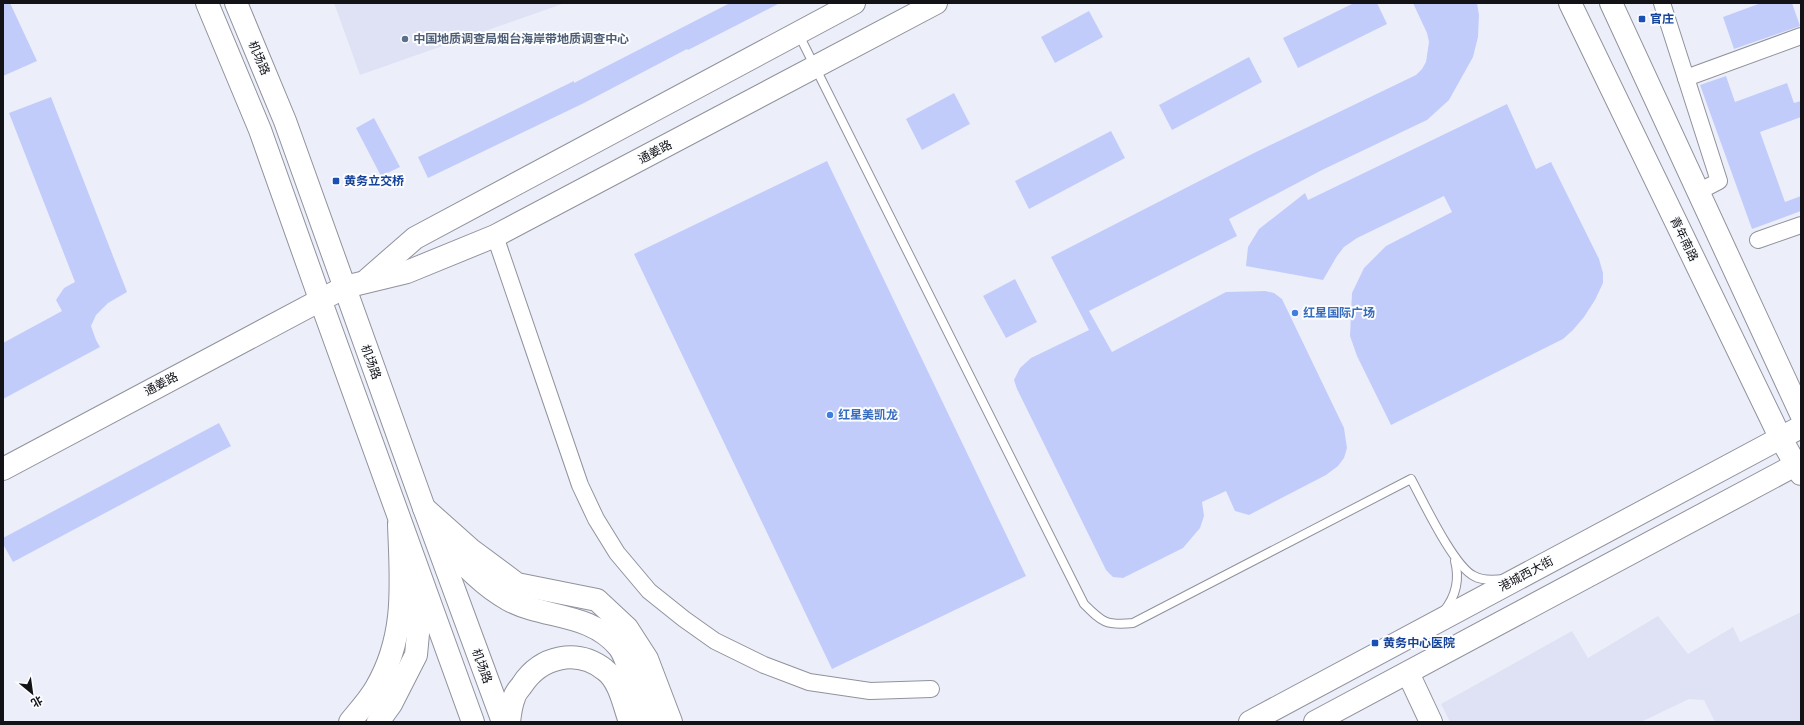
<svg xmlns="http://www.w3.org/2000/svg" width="1804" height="725" viewBox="0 0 1804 725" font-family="'Nunito Sans','Noto Sans SC',sans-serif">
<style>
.built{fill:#dee2f4}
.building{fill:#c2ccfb}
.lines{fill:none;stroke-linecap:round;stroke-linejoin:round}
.lane-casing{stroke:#90929c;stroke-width:10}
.street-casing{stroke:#90929c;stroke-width:18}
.secondary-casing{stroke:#90929c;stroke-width:24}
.primary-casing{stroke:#90929c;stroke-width:24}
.highway-casing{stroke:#90929c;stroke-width:24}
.lane{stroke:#fff;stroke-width:8}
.street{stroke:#fff;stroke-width:16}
.secondary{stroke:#fff;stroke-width:22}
.primary{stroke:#fff;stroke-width:22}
.highway{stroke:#fff;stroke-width:22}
.transit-dot{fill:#1a4fb4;stroke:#fcfdff;stroke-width:1.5}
.service-dot{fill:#5c6f8a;stroke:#fcfdff;stroke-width:1.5}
.shop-dot{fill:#3f7fe0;stroke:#fcfdff;stroke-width:1.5}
.labels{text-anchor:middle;stroke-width:4;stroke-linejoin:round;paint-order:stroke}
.transit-label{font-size:12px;font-weight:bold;fill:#164399;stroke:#fcfdff;text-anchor:start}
.service-label{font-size:12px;font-weight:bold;fill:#4e5e75;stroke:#fcfdff;text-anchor:start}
.street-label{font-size:12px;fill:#131317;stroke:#fcfdff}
.shop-label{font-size:12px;font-weight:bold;fill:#366cbe;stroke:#fcfdff;text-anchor:start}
</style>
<rect width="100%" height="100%" fill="#eceffa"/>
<g class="built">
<polygon points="334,3 565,3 360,75"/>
<polygon points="1801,612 1801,722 1715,722 1704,700 1689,699 1641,722 1450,722 1441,704 1572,631 1588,658 1658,616 1688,654 1733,627 1740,642"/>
</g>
<g class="building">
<polygon points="3,3 10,3 37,61 3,76"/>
<polygon points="730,3 780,3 688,50 687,49 584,103 428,178 418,157 574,81 574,83"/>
<polygon points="1354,3 1377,3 1387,24 1298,68 1283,38"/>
<polygon points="1413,3 1477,3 1479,15 1478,37 1473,57 1449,100 1427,120 1322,170 1229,219 1237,236 1089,311 1112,352 1226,292 1265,291 1274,293 1282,299 1344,428 1347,448 1344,458 1338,466 1326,475 1249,515 1235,511 1226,491 1202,502 1204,516 1200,528 1183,548 1123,578 1113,577 1106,570 1017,389 1014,380 1020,368 1031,358 1089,330 1051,257 1254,153 1416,75 1422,69 1426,62 1429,42 1427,33"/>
<polygon points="1761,3 1792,3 1800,26 1734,49 1723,17"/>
<polygon points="1089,11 1103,37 1055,63 1041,37"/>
<polygon points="1249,57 1262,82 1172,130 1159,105"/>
<polygon points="1726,76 1735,102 1787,83 1794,103 1801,101 1801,117 1760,132 1785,202 1801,196 1801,211 1752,229 1700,85"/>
<polygon points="954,93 970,124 922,150 906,119"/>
<polygon points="51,97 127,292 108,303 96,315 91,326 96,340 100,347 3,399 3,343 62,311 56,300 64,288 75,282 9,113"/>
<polygon points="1507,104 1536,169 1551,162 1599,259 1603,273 1603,283 1595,300 1584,317 1573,330 1563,339 1391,425 1357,356 1350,336 1352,293 1364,268 1386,246 1452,212 1444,196 1357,238 1344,247 1337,256 1323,280 1246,266 1248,247 1259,229 1305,193 1308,200"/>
<polygon points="374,118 400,167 381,176 356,128"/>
<polygon points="1111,131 1125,158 1029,209 1015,181"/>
<polygon points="827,161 1026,576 832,669 634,254"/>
<polygon points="1015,279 1037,322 1006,338 983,296"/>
<polygon points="219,423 231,446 13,562 3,544 3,538"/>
</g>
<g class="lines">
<g class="lane-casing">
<g id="lane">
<path d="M798 33 1084 604C1102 622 1106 626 1133 623L1411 479C1423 501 1454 567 1474 576 1482 581 1495 580 1504 579"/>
<path d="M1444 611C1456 596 1460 580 1455 561"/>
</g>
</g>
<g class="street-casing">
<g id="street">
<polyline points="1662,3 1719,181 1698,192"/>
<polyline points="1686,78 1801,36"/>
<polyline points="495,236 580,485 596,519 617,553 649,591 684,619 715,641 764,665 809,682 870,691 931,689"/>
<polyline points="1758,240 1801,225"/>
</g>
</g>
<g class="secondary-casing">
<g id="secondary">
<polyline points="1570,3 1780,437 1801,474"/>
<polyline points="1611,3 1801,414"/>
<polyline points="368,279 415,238 854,3"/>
<polyline points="3,469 345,287 407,272 495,236 936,3"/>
<polyline points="1408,673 1431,722"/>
</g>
</g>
<g class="primary-casing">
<g id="primary">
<polyline points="424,508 470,549 517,584 597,600 627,628 647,659 671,722"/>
<path d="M350 722C359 711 369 700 376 688 407 635 401 582 399 524"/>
</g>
</g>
<g class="highway-casing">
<g id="highway">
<polyline points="207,3 260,130 320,299 473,722"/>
<polyline points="236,3 285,121 424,508 503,722"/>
<path d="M439 537C460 560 480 584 509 600 545 619 590 612 619 647 622 651 625 658 627 663 637 682 644 702 651 722"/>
<polyline points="378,722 391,704 416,655 420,612 416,589"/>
<path d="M509 722C510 714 511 705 514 698 515 693 519 689 522 685 541 656 577 648 605 670 620 681 624 706 630 722"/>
<polyline points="1250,722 1801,427"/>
<polyline points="1315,722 1801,462"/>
</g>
</g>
<use href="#lane" class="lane"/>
<use href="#street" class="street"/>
<use href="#secondary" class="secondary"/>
<use href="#primary" class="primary"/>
<use href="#highway" class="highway"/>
</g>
<g class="transit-dot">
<rect x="1638" y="15" width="8" height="8" rx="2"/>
<rect x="332" y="177" width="8" height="8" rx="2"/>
<rect x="1371" y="639" width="8" height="8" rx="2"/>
</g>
<circle class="service-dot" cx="405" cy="39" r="4"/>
<g class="shop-dot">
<circle cx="1295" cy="313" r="4"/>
<circle cx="830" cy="415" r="4"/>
</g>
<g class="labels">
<g class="transit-label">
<text x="1650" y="23">官庄</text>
<text x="344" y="185">黄务立交桥</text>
<text x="1383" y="647">黄务中心医院</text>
</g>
<g class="service-label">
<text x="413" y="43">中国地质调查局烟台海岸带地质调查中心</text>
</g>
<g class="street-label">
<text transform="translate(259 58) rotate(67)" y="4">机场路</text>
<text transform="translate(655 152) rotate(-28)" y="4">通姜路</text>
<text transform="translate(1684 239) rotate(64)" y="4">青年南路</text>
<text transform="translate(371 362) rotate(70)" y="4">机场路</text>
<text transform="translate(161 384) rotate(-28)" y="4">通姜路</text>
<text transform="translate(1526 574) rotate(-28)" y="4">港城西大街</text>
<text transform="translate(482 666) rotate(70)" y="4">机场路</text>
</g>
<g class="shop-label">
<text x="1303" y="317">红星国际广场</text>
<text x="838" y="419">红星美凯龙</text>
</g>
</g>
<rect width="1804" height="725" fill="none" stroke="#131317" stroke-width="8"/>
<g transform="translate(32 693) rotate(151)" stroke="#fcfdff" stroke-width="3" paint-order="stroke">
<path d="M0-3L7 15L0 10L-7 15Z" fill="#131317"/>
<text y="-6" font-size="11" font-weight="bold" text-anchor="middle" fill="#131317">北</text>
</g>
</svg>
